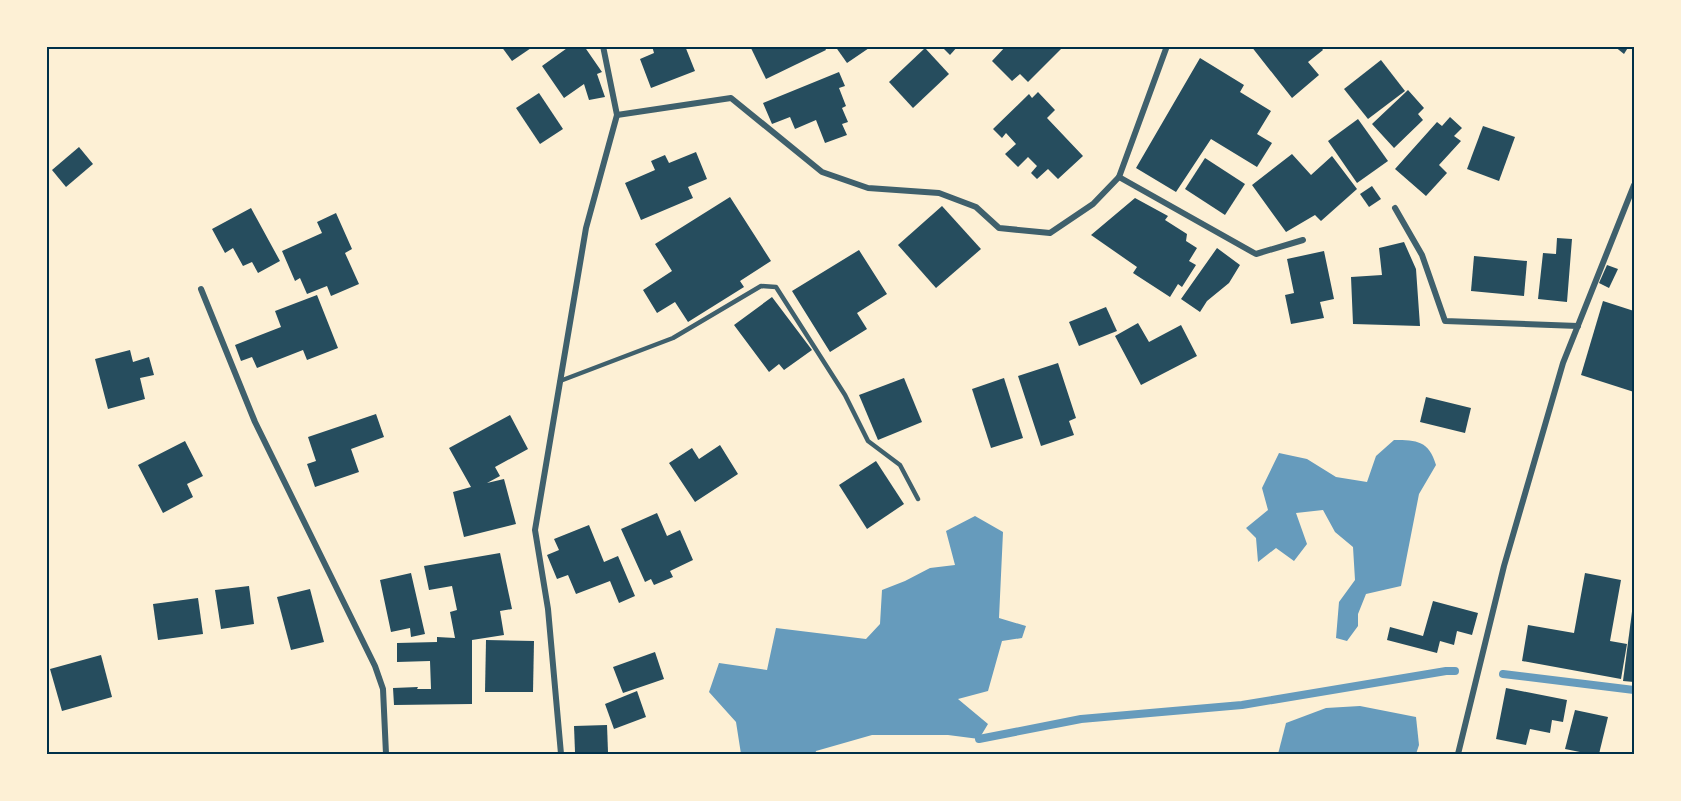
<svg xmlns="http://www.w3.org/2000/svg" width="1681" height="801" viewBox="0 0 1681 801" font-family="Jost,sans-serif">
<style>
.water{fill:#669bbc}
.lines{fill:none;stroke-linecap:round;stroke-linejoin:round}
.stream{stroke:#669bbc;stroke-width:8}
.building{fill:#264d5e}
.service{stroke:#3f606c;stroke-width:4.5}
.minor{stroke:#3f606c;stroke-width:6}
.neatline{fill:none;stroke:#003049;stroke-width:2}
</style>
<rect width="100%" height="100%" fill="#fdf0d5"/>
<g class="water">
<path d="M1394 440C1417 440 1429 441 1436 465L1419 494 1401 586 1366 594 1358 614V626L1347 641 1336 638 1339 602 1355 580 1353 547 1335 532 1323 510 1296 513 1307 544 1294 561 1276 548 1258 562 1256 538 1246 528 1268 510 1262 488 1279 453 1307 459 1336 477 1367 482 1376 456Z"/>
<polygon points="975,516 1003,532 999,618 1026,626 1022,638 1002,641 988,691 958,699 988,724 979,739 948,735 872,735 816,751 815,754 741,754 736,722 709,692 719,663 767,670 776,628 866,639 880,624 882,590 905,581 930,568 955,565 946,531"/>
<polygon points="1360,706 1416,717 1419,745 1416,754 1278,754 1286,723 1326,708"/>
</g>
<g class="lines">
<g class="stream">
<polyline points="1503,674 1634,690"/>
<polyline points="979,739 1081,719 1242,705 1446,671 1455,671"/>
</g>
</g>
<g class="building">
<polygon points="501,46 534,46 512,61"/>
<polygon points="570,46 584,46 602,72 597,74 605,97 589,100 584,84 564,98 542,66"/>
<polygon points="652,46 685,46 695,71 651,88 640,59 654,53"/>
<polygon points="750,46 824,46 826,50 766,79"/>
<polygon points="835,46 872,46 847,63"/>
<polygon points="941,46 958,46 950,55"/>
<polygon points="1006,46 1064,46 1028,82 1020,74 1012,81 992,61"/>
<polygon points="1251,46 1320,46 1323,50 1308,62 1319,75 1292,98"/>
<polygon points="1614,46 1629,46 1624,54"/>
<polygon points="925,48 949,74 913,108 889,82"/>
<polygon points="1200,58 1244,85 1240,92 1271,111 1257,134 1272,143 1257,167 1211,139 1176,192 1136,168"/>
<polygon points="1381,60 1405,91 1368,119 1344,89"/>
<polygon points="839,72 845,86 839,88 846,106 842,108 848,122 842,124 847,135 825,143 816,120 795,129 790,117 772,124 763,103"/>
<polygon points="1408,90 1424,108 1418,114 1423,120 1394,148 1372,124"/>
<polygon points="1038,92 1055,110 1047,118 1083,156 1058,179 1048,169 1037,179 1031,173 1037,166 1028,157 1018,167 1005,154 1016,144 1006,133 1002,138 993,129 1029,94 1032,98"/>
<polygon points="539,93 563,129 540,144 516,108"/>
<polygon points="1450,117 1462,128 1454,136 1461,141 1439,165 1447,173 1426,196 1395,169 1437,122 1442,126"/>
<polygon points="1358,119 1388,161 1357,183 1328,141"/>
<polygon points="1483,126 1515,137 1499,181 1467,169"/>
<polygon points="79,147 93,164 66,187 52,170"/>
<polygon points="696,152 707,179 688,187 693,198 641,220 625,183 655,170 651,161 665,155 669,163"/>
<polygon points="1292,154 1311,175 1332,156 1357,189 1321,221 1315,215 1286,232 1252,185"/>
<polygon points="1205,158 1245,184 1225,215 1185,189"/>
<polygon points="1372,186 1381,199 1369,207 1360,194"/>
<polygon points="730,197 771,261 740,281 744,287 688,322 675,302 657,313 643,290 672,271 655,244"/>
<polygon points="1135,198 1168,216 1165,220 1187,234 1186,241 1197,248 1189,261 1196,265 1182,287 1178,284 1170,297 1133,273 1137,267 1091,235"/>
<polygon points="942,206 981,249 936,288 898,245"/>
<polygon points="251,208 280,261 258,273 252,262 243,266 233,248 225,253 212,229"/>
<polygon points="336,213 352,249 345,253 359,284 331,296 327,286 307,294 300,278 295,281 282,251 322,233 317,222"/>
<polygon points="1557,238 1572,239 1567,302 1538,299 1543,253 1556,254"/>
<polygon points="1404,242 1416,269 1420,326 1353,324 1351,277 1382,275 1379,248"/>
<polygon points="1217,248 1240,265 1229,283 1207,301 1200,312 1181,299"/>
<polygon points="859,250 887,294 857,313 867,329 830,352 792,291"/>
<polygon points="1324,251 1334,299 1320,302 1324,318 1291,324 1285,295 1294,293 1287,259"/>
<polygon points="1474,256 1527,261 1524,296 1471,291"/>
<polygon points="1607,265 1618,269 1609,288 1599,283"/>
<polygon points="317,295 338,348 307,360 303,350 257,368 252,357 241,361 235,345 281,327 275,311"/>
<polygon points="772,297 812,350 784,370 779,364 769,372 734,325"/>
<polygon points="1603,301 1634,311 1634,392 1581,375"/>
<polygon points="1106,307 1117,331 1079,346 1069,322"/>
<polygon points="1138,323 1149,342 1181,325 1197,356 1141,385 1115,336"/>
<polygon points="130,350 133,362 149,357 154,375 140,378 145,399 108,409 95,359"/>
<polygon points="1058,363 1076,418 1069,421 1074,435 1041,446 1018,376"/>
<polygon points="904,378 922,422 878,440 859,395"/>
<polygon points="1004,378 1023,438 991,448 972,389"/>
<polygon points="1426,397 1471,408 1465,433 1420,422"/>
<polygon points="376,414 384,437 351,449 359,472 315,487 307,464 316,461 308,437"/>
<polygon points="510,415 528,449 495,467 500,476 487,483 504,479 516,524 464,537 453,492 471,487 449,448"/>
<polygon points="185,441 203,476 187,484 193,497 163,513 138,465"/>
<polygon points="720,445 738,474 695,502 669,463 692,448 699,459"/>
<polygon points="876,461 904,504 867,529 839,485"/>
<polygon points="657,513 667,536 680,530 693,560 670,571 673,577 654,585 651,579 645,582 621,529"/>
<polygon points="589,525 604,562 618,556 635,596 619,603 610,581 576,594 568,575 557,579 547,555 559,550 554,539"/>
<polygon points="500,553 512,609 500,611 504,635 472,640 472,704 394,705 393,688 418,687 417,689 431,689 430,661 397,662 397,643 437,642 437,637 455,638 450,612 457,610 452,586 429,590 424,566"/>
<polygon points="411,573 425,634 411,637 410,628 391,632 380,580"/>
<polygon points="1585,573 1621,580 1610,641 1627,644 1621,679 1522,661 1528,625 1574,633"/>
<polygon points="249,586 254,624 221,629 215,590"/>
<polygon points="310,589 324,642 291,650 277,597"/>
<polygon points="198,598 203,634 158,640 153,604"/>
<polygon points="1433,601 1478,613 1472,635 1457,631 1454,645 1440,641 1437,653 1387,640 1390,627 1423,636"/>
<polygon points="1633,604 1634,604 1634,682 1623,681"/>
<polygon points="486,640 534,641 533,692 485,692"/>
<polygon points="655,652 664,679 623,693 613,667"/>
<polygon points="101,655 112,697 62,711 50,669"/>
<polygon points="1506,688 1567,700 1563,722 1552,720 1550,733 1530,729 1526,745 1496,739"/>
<polygon points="637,691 646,717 614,729 605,704"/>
<polygon points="1575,710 1608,717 1599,754 1590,754 1565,749"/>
<polygon points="607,725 608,752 575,752 574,726"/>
</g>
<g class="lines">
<polyline class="service" points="560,381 673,338 761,286 776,287 845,395 868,441 900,465 918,499"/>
<g class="minor">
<polyline points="617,115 731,98 822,172 868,188 939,193 976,207 999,228 1050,233 1093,204 1119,177 1167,46"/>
<polyline points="1119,177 1256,254 1303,240"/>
<polyline points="1395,208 1422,255 1445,321 1578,326"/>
<polyline points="201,289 255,422 375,666 383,689 386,754"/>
<polyline points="561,754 548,609 535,530 586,228 617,115 603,46"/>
<polyline points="1458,754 1504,566 1563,363 1634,185"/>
</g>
</g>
<rect width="1681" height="801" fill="none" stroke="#fdf0d5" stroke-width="96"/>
<rect x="48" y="48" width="1585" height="705" class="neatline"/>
</svg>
